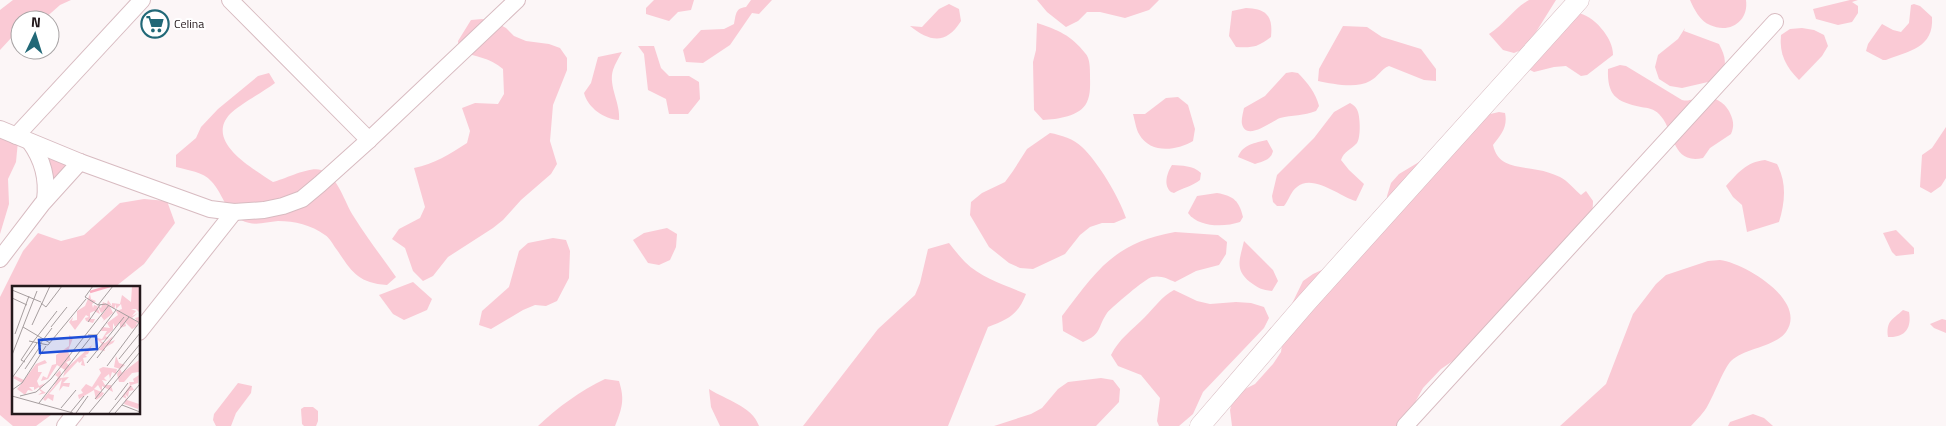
<svg xmlns="http://www.w3.org/2000/svg" width="1946" height="426" viewBox="0 0 1946 426" font-family="'Titillium Web',sans-serif">
<style>
.green{fill:#facad5}
.lines{fill:none;stroke-linecap:round;stroke-linejoin:round}
.minor-casing{stroke:#d8bbc1;stroke-width:18}
.tertiary-casing{stroke:#d8bbc1;stroke-width:21}
.minor{stroke:#fff;stroke-width:16}
.tertiary{stroke:#fff;stroke-width:20}
.labels{text-anchor:middle;stroke-width:4;stroke-linejoin:round;paint-order:stroke}
.poi-label{font-size:12px;fill:#24191c;stroke:#fff;text-anchor:start}
.inset-river{fill:none;stroke:#fab0c2;stroke-width:2.5}
.inset-road{fill:none;stroke:#a69e9f;stroke-width:1}
.view{fill:#1d4ed8;fill-opacity:0.15;stroke:#1d4ed8;stroke-width:2.5}
.inset-edge{fill:none;stroke:#24191c;stroke-width:2.5}
</style>
<rect width="100%" height="100%" fill="#fcf6f7"/>
<g class="green">
<polygon points="13,0 71,0 60,5 43,20 20,20 20,33 12,37 0,50 0,10"/>
<polygon points="654,0 694,0 691,10 678,12 669,21 646,14 646,8"/>
<path d="M751 0H772L759 14 752 13 730 45 703 63 686 62 683 50 701 30 724 29 734 24C736 15 735 8 746 7Z"/>
<polygon points="1037,0 1159,0 1149,10 1125,18 1100,12 1087,12 1078,21 1066,27 1047,12"/>
<path d="M1529 0H1556L1526 48 1514 53 1503 50 1489 34C1505 24 1513 9 1529 0Z"/>
<path d="M1690 0H1746C1749 22 1729 34 1710 25 1700 21 1694 9 1690 0Z"/>
<polygon points="1850,0 1858,0 1852,2 1858,6 1858,13 1852,22 1838,25 1816,19 1813,9"/>
<path d="M949 4 959 9 961 21C946 45 930 42 910 26L922 27 939 9Z"/>
<path d="M1914 4 1920 6 1932 17C1934 48 1909 51 1886 60H1883L1866 51 1868 44 1882 24 1893 30 1901 32 1909 23 1911 5Z"/>
<path d="M1246 8C1267 9 1273 16 1271 37 1258 47 1252 48 1236 47L1229 36 1232 11Z"/>
<path d="M1577 13C1593 14 1614 39 1613 55L1587 75 1581 76 1566 66 1554 67 1534 72 1528 69Z"/>
<path d="M482 19 495 22 506 28 514 36 526 41 549 44 560 48 567 58V70L553 105 550 141 557 164 551 174 521 200 503 220 493 228 448 257 433 276 423 281 413 271 405 248 392 239 399 229 420 218 425 207 414 168C434 164 450 154 467 143L470 131 462 108 475 103 498 104 504 94 503 69C490 58 476 56 459 52L458 41 471 20Z"/>
<path d="M1037 23C1058 30 1071 35 1085 53 1090 58 1090 68 1090 75 1090 83 1091 94 1087 102 1080 117 1057 119 1043 120L1034 110 1033 62 1036 50Z"/>
<path d="M1343 26 1367 27 1382 37 1421 49 1436 69V81L1424 80 1389 66C1381 69 1378 77 1370 81 1357 89 1333 84 1318 81L1319 69Z"/>
<path d="M1685 28 1684 31 1719 44C1726 57 1727 65 1721 79L1682 88 1670 86 1659 79 1655 67 1658 55 1678 39Z"/>
<path d="M1802 28 1814 30 1824 35 1828 46 1822 56 1799 80C1786 67 1779 54 1781 35L1790 29Z"/>
<polygon points="638,46 654,46 661,68 669,76 689,76 699,82 700,99 688,114 669,114 666,99 648,90 644,54"/>
<path d="M622 52C619 57 615 64 613 70 608 86 621 104 619 120 604 119 588 108 584 93L591 83 598 57Z"/>
<path d="M1620 65 1626 66 1682 100C1690 102 1693 98 1701 97 1713 96 1723 101 1729 111 1733 119 1735 125 1731 134L1710 148 1703 158C1671 165 1675 130 1659 114 1654 109 1648 108 1641 107 1616 102 1607 95 1608 69Z"/>
<path d="M1292 72 1298 73C1307 82 1316 93 1319 106L1316 111C1304 116 1292 115 1280 118 1272 121 1246 142 1242 124 1241 120 1243 113 1244 108L1265 96 1286 73Z"/>
<path d="M269 73 275 83C263 92 239 105 230 114 204 142 254 169 273 182 285 179 310 166 321 170 339 177 344 202 354 217 367 238 382 257 396 277L387 285C358 283 352 272 337 250 333 245 330 238 325 235 311 225 295 221 278 221 265 222 254 227 241 220 224 210 223 193 211 181 204 172 187 170 176 167V155L196 138 201 127 218 109 258 76Z"/>
<path d="M1178 97 1188 105 1195 129 1193 141C1176 151 1150 154 1139 134 1136 129 1135 121 1133 114H1145L1166 98Z"/>
<path d="M1350 103C1354 105 1357 108 1358 112 1360 118 1361 137 1357 143 1351 150 1344 151 1341 160L1349 170 1364 184 1356 201C1342 198 1313 173 1297 187 1291 191 1289 200 1284 206H1277L1273 202 1272 196 1277 175 1314 138 1334 112Z"/>
<path d="M1499 112 1505 113C1508 127 1501 135 1493 145 1498 168 1519 166 1538 170 1545 171 1553 174 1560 177 1568 181 1575 190 1581 195L1586 191 1593 201C1593 222 1586 224 1569 234L1488 337 1441 369 1423 388 1402 426H1232L1230 410 1233 399 1243 390 1255 384 1273 364 1281 352 1286 316 1303 281 1313 274 1337 263 1385 222 1387 196 1391 183 1399 174 1444 147 1477 117Z"/>
<polygon points="0,123 18,141 16,162 8,179 9,204 0,234"/>
<polygon points="1946,127 1946,178 1941,186 1931,193 1920,187 1922,155 1932,148"/>
<path d="M1050 133C1061 135 1074 139 1082 147 1098 162 1119 197 1126 218L1114 223H1102L1090 227 1080 235 1065 254 1033 269 1020 268 1009 263 989 247 970 215 971 202 982 193 1005 182 1013 171 1027 149Z"/>
<path d="M1267 140 1273 151C1271 160 1264 161 1255 164L1238 157C1243 144 1255 143 1267 140Z"/>
<polygon points="46,157 67,164 53,183"/>
<path d="M1765 160 1777 164C1787 183 1785 202 1779 222L1747 232 1742 205 1733 197 1726 186C1738 173 1746 162 1765 160Z"/>
<path d="M1172 165C1182 166 1193 165 1201 173L1200 180C1193 186 1182 188 1174 193L1171 192C1163 185 1167 173 1172 165Z"/>
<path d="M1217 193C1234 196 1239 201 1243 217L1240 222C1225 227 1199 228 1188 213L1197 196Z"/>
<polygon points="144,199 167,201 175,223 144,264 115,287 14,287 14,412 55,412 36,426 13,426 0,415 0,297 23,251 38,233 61,241 84,235 120,203"/>
<polygon points="667,228 677,234 676,247 670,260 659,265 648,263 633,240 644,233"/>
<polygon points="1896,230 1914,248 1914,254 1896,256 1892,252 1883,233"/>
<path d="M1175 232 1218 235 1227 242 1226 254 1219 265 1196 271 1175 282C1168 279 1161 275 1152 277 1146 278 1112 307 1107 313 1097 328 1102 334 1083 342L1063 331 1062 316C1098 269 1114 243 1175 232Z"/>
<polygon points="553,238 566,240 570,251 569,278 557,301 546,306 535,305 523,310 491,329 479,325 482,311 509,287 519,251 528,243"/>
<path d="M1244 241 1273 270 1278 281 1272 291C1262 290 1258 288 1250 282 1234 269 1240 259 1244 241Z"/>
<path d="M949 243C954 249 959 256 965 262 981 278 1005 285 1026 294 1018 315 1008 319 988 327L948 426H803L878 329 915 295 920 283 928 249Z"/>
<path d="M1720 260C1745 263 1808 301 1786 332 1775 347 1745 348 1731 361 1724 368 1714 395 1708 405 1704 413 1697 419 1691 426H1560L1606 384 1633 314 1656 284 1666 275 1708 261Z"/>
<polygon points="413,282 432,299 427,310 404,320 393,314 379,295"/>
<path d="M1174 290 1197 301 1210 304 1236 302 1251 303 1264 307 1269 318 1264 328 1203 392 1193 414 1179 426H1159L1157 421 1160 398 1141 375 1118 366 1111 355C1119 339 1132 330 1145 317 1155 307 1161 297 1174 290Z"/>
<path d="M1903 310 1909 312C1912 328 1905 338 1888 337 1886 321 1892 320 1903 310Z"/>
<polygon points="1942,319 1946,320 1946,333 1934,328 1930,324"/>
<polygon points="1101,378 1113,380 1120,389 1119,402 1096,426 994,426 1031,414 1042,408 1058,389 1068,382"/>
<path d="M605 379 619 381C625 400 622 408 615 426H538C557 408 581 390 605 379Z"/>
<polygon points="238,383 252,386 251,393 236,413 231,426 216,426 213,420 214,414"/>
<path d="M709 389C726 400 752 406 759 426H720L711 407Z"/>
<polygon points="304,407 313,407 318,411 318,421 316,426 304,426 302,424 301,409"/>
<polygon points="1753,414 1764,418 1773,426 1728,426 1730,422"/>
</g>
<g class="lines">
<g class="minor-casing">
<g id="minor">
<polyline points="230,0 369,140"/>
<polyline points="0,129 80,162 210,209 234,212 264,210 283,206 302,199 320,184 369,140 517,0"/>
<polyline points="16,136 142,0"/>
<path d="M30 142C43 160 48 178 45 200"/>
<polyline points="0,259 42,204 80,162"/>
<polyline points="139,332 234,212"/>
<polyline points="65,426 76,412"/>
<polyline points="1405,426 1775,22"/>
</g>
</g>
<g class="tertiary-casing">
<polyline id="tertiary" points="1200,426 1306,303 1579,0"/>
</g>
<use href="#minor" class="minor"/>
<use href="#tertiary" class="tertiary"/>
</g>
<defs>
<g id="supermarket-ring" transform="scale(1.4375)"><circle r="9.5" fill="#fff" stroke="#216877" stroke-width="1.5"/><path d="M-6-5.5h2.5l.6 2H6L4.5 2H-2.5L-4.4-4H-6ZM-1.5 3.2a1.3 1.3 0 1 0 .1 0ZM3 3.2a1.3 1.3 0 1 0 .1 0Z" fill="#216877"/></g>
</defs>
<g fill-rule="evenodd">
<use href="#supermarket-ring" x="155" y="24"/>
</g>
<g class="labels">
<g class="poi-label">
<text x="174" y="28">Celina</text>
</g>
</g>
<g transform="translate(12 286)">
<rect width="128" height="128" fill="#fcf6f7"/>
<path d="M120 0 127 1V26L124 23H119L124 25 120 30 126 27 120 32 125 36 123 32 127 31V37L124 38 126 40 120 43 113 36 114 40 108 42V36L103 41 101 37V44L93 50 97 52 88 55 93 57 101 50 98 56 103 54 101 57 92 62 93 65 87 64 85 67 90 58 85 53 84 55 85 52 90 53 95 45H89L90 41 98 42 95 37 106 29 104 25 110 23 109 18 104 23V18L102 23 97 18 101 27 89 37 92 34 89 30 94 24 89 27 85 19 89 22 91 16 95 18 96 14 100 20V17L108 18 110 9 119 16ZM78 8 79 13 84 15 80 18 81 22 82 19 85 20 88 28 82 25 78 27V33H83L81 37 74 35 73 32 77 31 74 29 63 44 57 36 61 31 60 35 65 34V25L73 20ZM57 49 61 52 56 65 59 74 54 76 57 80 80 59 76 68 73 69 75 71 71 72 73 80 69 79 70 75 67 77 66 75 51 91 53 84 45 79 36 93 29 95 31 90 35 92 40 79 44 78V69L57 60ZM104 70 107 77 113 79 108 83 110 87 127 74V86L120 87 112 96H107L105 88 108 83 102 81ZM33 74 35 77 26 80V86H30L25 95 27 100 33 97 28 103 34 107 26 109 30 106 28 105 27 101 22 104V101H17L21 105 16 104 13 109 5 103 10 97 1 92 3 90 12 94 24 78ZM91 81 105 83 104 88 100 86 98 93 97 88 92 92 95 95 90 94 93 99H99L101 106 90 100V106L86 99 82 103 92 107 90 110 84 114 82 104 67 113 66 109 71 107 69 104 74 98 80 101 89 87 87 83ZM48 84 49 87 48 92 57 91 51 97H58L57 101 51 100 47 105 50 93 37 108 42 109 41 115 36 112 33 115 31 113 42 100 46 91 43 89ZM127 89 126 97 119 99 122 104 117 105 116 111 113 108 115 114 127 118 126 123 112 118 114 112 110 111 118 99 117 96H122L121 93Z" fill="#facad5"/>
<path class="inset-river" d="M78 6 98 0"/>
<path class="inset-road" d="M81 0 73 11 86 19M0 4 29 16M0 12 15 19M29 17 34 21 50 0M86 19 94 18 128 37M86 19 101 0M76 36 88 19M20 39 38 0M11 41 38 57M39 41 55 21M3 48 17 10M76 49H85L104 24M17 55 36 59 74 13M21 56 45 25M28 58 40 42M0 69 25 5M85 72 117 31M107 73 128 47M13 76 9 74 21 56M75 77 112 31M95 80 127 37M13 83 29 59M0 92 25 57M0 104 10 97 34 60M0 110 61 127M8 110 24 106 39 93 97 19M83 113 128 58M103 114 116 97M27 117 79 51M110 119 128 126M49 122 64 104M58 127 72 110M64 127 76 110M77 127 128 66M97 127 119 100M103 127 128 98"/>
<path class="view" d="M84 50 85 63 28 67 27 54Z"/>
<rect width="128" height="128" class="inset-edge"/>
</g>
<g transform="translate(35 35) rotate(4)"><circle r="24" fill="#ffffff" stroke="#a7a3a4"/>
<path d="M0-4L9 19L0 12L-9 19Z" fill="#216877"/>
<text y="-8" font-size="14" font-weight="bold" text-anchor="middle" fill="#24191c">N</text>
</g>
</svg>
